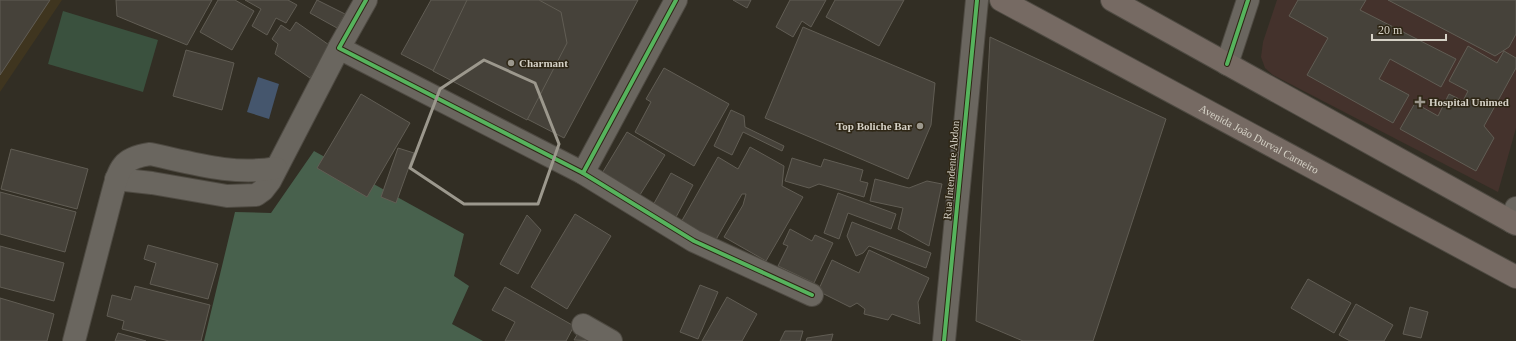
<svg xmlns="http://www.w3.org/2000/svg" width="1516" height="341" viewBox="0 0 1516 341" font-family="Georgia,serif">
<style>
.built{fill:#3f351f}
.medical{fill:#44322c}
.green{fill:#3a513e}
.forest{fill:#48614d}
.water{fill:#45566d}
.building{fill:#46423a;stroke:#615d54}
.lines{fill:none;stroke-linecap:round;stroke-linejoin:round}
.minor-casing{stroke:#4e4a42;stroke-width:24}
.major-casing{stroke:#4e4a42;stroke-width:24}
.minor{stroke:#6a665f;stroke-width:22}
.major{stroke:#766a63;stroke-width:22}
.cycleway-casing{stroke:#2e2615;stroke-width:6}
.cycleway{stroke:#56b35d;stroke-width:4}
.marked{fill:none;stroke:#9c988d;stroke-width:3;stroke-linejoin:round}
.poi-dot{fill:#9c988d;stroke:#2e2615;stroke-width:1.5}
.labels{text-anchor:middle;stroke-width:3;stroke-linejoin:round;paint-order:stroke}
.poi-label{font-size:11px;font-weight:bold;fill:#d5d1c6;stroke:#2e2615;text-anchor:start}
.street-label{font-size:11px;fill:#d5d1c6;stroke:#2e2615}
</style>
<rect width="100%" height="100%" fill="#322e24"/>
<polygon class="built" points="0,0 62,0 0,92"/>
<polygon class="medical" points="1277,0 1516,0 1516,128 1498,192 1273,75 1265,68 1261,57 1263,42"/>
<polygon class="green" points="63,11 158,40 143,92 48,64"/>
<polygon class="forest" points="314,151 464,234 454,276 469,286 452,324 483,341 204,341 235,212 271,213"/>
<polygon class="water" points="258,77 279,84 269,119 247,112"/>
<g class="building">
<polygon points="0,0 50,0 0,75"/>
<polygon points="116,0 212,0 187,45 117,16"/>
<polygon points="218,0 235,0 254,11 232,50 200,32"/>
<polygon points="245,0 288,0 297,5 286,23 276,18 267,35 252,26 261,9"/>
<polygon points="317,0 345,14 337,28 310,13"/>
<polygon points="431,0 638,0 564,138 401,54"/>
<polygon points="467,0 539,0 561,12 567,43 527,120 433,71"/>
<polygon points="733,0 751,0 747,8"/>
<polygon points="790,0 826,0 811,27 802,21 793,37 776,27"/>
<polygon points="835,0 904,0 879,46 826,17"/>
<polygon points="1298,0 1366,0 1360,10 1456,59 1441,87 1390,59 1379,79 1409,95 1393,123 1307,75 1328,38 1289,16"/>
<polygon points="1388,0 1516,0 1516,34 1509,47 1495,56"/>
<polygon points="296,22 332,47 310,78 275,54 278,44 272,39 281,25 290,31"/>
<polygon points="803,27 935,83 931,125 908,179 765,118"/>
<polygon points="990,37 1166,119 1093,341 1023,341 976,321"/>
<polygon points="1468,46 1497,63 1504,51 1516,58 1516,68 1484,126 1494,138 1476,171 1400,129 1415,103 1438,116 1449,94 1463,101 1468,91 1449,81"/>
<polygon points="186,50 234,63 222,110 173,96"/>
<polygon points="664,68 729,104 694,166 635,132 651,102 646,99"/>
<polygon points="361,94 410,123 367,197 317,168"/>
<polygon points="731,110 744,116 745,127 784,146 782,151 743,132 732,155 714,146"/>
<polygon points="627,132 665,155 638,198 601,175"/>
<polygon points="750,147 784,166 782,186 803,197 766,261 724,237 743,205 746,194 742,194 714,243 680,224 718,157 738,169"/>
<polygon points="398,148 414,153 396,203 381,197"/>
<polygon points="11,149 88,169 77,209 1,189"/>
<polygon points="792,158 821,167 824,159 863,170 860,181 868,183 864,197 819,184 809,188 785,181"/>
<polygon points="671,173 693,185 675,219 652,207"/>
<polygon points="875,179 909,188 927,181 942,184 929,246 898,229 903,208 870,201"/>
<polygon points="0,192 76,212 65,252 0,234"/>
<polygon points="838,193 896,214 891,229 848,213 839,239 824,233"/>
<polygon points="575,214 611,236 567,309 531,287"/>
<polygon points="527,215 541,230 518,274 500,264"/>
<polygon points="852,222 931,253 926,268 869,246 863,253 856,256 847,236"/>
<polygon points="790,229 812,241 815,235 833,243 814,283 778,266 788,246 783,244"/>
<polygon points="148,245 218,264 208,299 150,284 156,263 144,259"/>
<polygon points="0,246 64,263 54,301 0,287"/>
<polygon points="869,250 929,278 918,302 920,324 892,314 888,320 864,314 865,309 857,303 850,307 818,291 832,260 859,273"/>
<polygon points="1308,279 1351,303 1334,333 1291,308"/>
<polygon points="700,285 718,292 698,339 680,332"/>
<polygon points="135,286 210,305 201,341 169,341 122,329 124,321 107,316 112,295 131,300"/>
<polygon points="505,287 574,326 566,341 505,341 515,322 492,310"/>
<polygon points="727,297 757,314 742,341 702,341"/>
<polygon points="0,298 54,314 47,341 0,341"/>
<polygon points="1356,304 1393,325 1384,341 1350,341 1339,335"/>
<polygon points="1410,307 1428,312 1421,338 1403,334"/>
<polygon points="580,330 597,341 574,340"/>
<polygon points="785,331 803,331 800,341 780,341"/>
<polygon points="118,333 146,341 115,341"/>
<polygon points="833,334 831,341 806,341 807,338"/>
</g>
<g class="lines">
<g class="minor-casing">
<g id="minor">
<polyline points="339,48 583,173 694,241 812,295"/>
<polyline points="1227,64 1248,0"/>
<polyline points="583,173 676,0"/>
<polyline points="116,179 152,183 227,196 256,195 263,190 270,181 339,48 366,0"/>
<polyline points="1512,222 1516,208"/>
<polyline points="583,325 611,341"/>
<path d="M74 341 112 195C119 169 121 158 150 154 192 163 234 176 276 168"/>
<polyline points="944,341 977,0"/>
</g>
</g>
<g class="major-casing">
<g id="major">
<path id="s1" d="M1001 0 1516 277"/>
<polyline points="1112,0 1516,224"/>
</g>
</g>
<use href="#minor" class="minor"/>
<use href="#major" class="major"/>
<g class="cycleway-casing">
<g id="cycleway">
<polyline points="366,0 339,48 583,173 694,241 812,295"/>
<polyline points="1227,64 1248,0"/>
<polyline points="583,173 676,0"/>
<polyline points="944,341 977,0"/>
</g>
</g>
<use href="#cycleway" class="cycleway"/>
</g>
<path class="marked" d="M484 60 535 83 559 144 538 204H464L410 168 440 89Z"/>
<g class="poi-dot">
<circle cx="511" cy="63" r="4"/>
<path d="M1418 96h4v4h4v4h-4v4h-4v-4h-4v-4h4z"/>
<circle cx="920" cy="126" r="4"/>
</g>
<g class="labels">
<g class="poi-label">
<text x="519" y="67">Charmant</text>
<text x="1429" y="106">Hospital Unimed</text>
<text x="912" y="130" text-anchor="end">Top Boliche Bar</text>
</g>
<g class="street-label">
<text dy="4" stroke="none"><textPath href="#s1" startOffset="293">Avenida João Durval Carneiro</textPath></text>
<text transform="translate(951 170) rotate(-85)" y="4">Rua Intendente Abdon</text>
</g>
</g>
<path d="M1372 34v6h74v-6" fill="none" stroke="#d5d1c6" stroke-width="2"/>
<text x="1378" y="34" font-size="12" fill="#d5d1c6" stroke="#2e2615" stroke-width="3" paint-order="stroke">20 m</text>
</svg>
